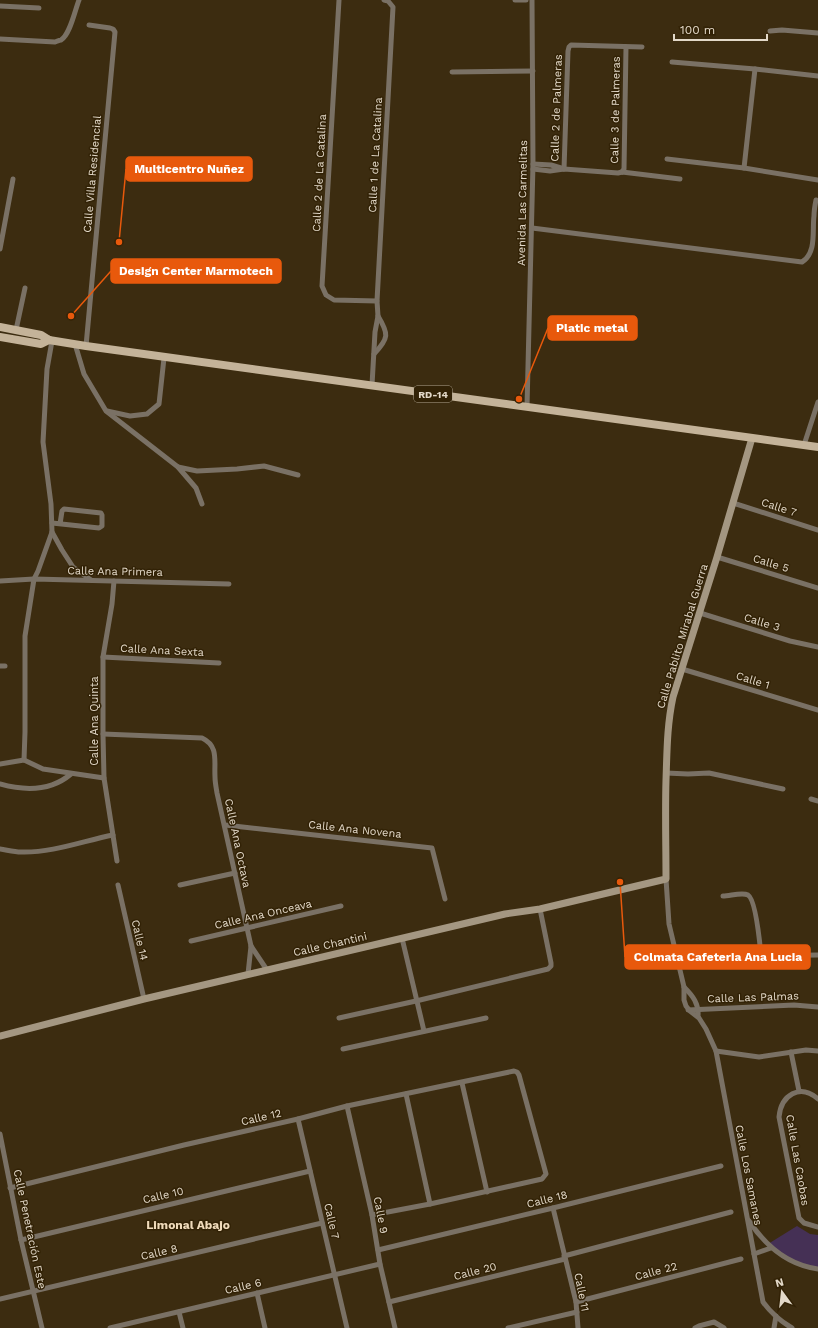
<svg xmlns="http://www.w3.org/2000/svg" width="818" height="1328" viewBox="0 0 818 1328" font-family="'Work Sans',sans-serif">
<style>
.green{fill:#453055}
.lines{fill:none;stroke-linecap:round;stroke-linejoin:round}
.street{stroke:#7a7165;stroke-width:5}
.secondary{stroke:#a49782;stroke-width:7}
.primary{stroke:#c4b399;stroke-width:8}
.labels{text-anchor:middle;stroke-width:3;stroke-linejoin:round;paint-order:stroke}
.shield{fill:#322206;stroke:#aea28e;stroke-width:1}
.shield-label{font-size:10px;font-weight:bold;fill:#e3d9c9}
.street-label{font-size:11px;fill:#e3d9c9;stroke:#322206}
.neighbourhood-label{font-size:12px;font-weight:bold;fill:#f0dbbb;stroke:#322206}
.leader{fill:none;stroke:#e8590c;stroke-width:1.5}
.callout-dot{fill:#e8590c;stroke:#322206;stroke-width:1.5}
.callout{fill:#e8590c;stroke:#e8590c;stroke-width:1.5}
.callout-label{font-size:12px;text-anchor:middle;font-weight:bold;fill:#fff}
</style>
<rect width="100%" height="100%" fill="#3c2c10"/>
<polygon class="green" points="797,1226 810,1234 818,1235 818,1268 793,1262 768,1244"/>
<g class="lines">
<g class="street">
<polyline points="339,0 322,286 326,295 334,300 377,301"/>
<polyline points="515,0 526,0"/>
<polyline points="0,6 39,8"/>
<polyline points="770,31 782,30 818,33"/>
<path d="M0 39 55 42C55 42 60 40 61 40 70 35 75 10 79 0"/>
<polyline points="672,62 755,69 818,76"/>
<polyline points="452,72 533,71"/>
<polyline points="667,159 744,168 818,180"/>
<polyline points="533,164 551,165 561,168"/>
<polyline points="744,168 755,69"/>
<polyline points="533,169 550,171 564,169 618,173 622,172 680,179"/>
<polyline points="564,169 568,51 569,47 571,45 642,47"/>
<polyline points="622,172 624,169 626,47"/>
<path d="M532 228 802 262C817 253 812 230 814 216 814 210 815 205 816 200"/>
<polyline points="0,249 13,179"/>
<polyline points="16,330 25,288"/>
<polyline points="75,344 84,374 106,411 178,467 197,471 237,469 264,466 298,475"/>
<polyline points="86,346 115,32 113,29 110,28 89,25"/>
<path d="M374 354C389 338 389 334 378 316"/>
<polyline points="372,385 375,332 378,316 377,301 393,7 388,1 384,0"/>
<polyline points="527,407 533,164 532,0"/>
<polyline points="107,411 130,416 147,414 159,404 164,358"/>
<polyline points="804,445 818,402"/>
<polyline points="178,467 196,488 202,504"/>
<polyline points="733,503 818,530"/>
<polyline points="52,523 99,528 102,526 102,515 101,513 64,509 62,511 60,524"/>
<polyline points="52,532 62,550 73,567 91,580"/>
<polyline points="717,557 818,588"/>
<polyline points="0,581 34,579 229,584"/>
<polyline points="114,581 112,604 103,657 103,734 104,778 117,861"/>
<polyline points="700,613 790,641 818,647"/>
<polyline points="103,657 219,663"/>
<polyline points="0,666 5,666"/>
<polyline points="682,669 818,710"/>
<path d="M103 734 202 738C219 746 214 761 215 777 215 782 216 787 217 793L251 946 248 974"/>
<polyline points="24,760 25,732 25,636 34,579 38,571 52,532 51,504 43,442 47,369 52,341"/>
<polyline points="0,764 24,760 43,769 104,778"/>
<polyline points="666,773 688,774 709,773 783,789"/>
<path d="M0 784C25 791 51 791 71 774"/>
<polyline points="811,799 818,801"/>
<polyline points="225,825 432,848 445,899"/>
<path d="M0 849C7 850 14 852 21 852 52 853 83 841 113 835"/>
<path d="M666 879 669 924 684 987V1000L686 1006 690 1011 699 1018 706 1029 716 1051 763 1302C771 1313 780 1321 792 1328"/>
<polyline points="118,885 144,999"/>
<polyline points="180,885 235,873"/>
<path d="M723 896C730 896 742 892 748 895 756 900 760 945 761 955"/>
<polyline points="402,938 424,1031"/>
<polyline points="191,941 341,906"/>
<polyline points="251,946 267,970"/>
<polyline points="676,957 818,955"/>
<path d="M684 987C693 996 699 1004 698 1016"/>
<polyline points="688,1010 794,1005 818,1007"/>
<polyline points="339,1018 416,1001 548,969 551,966 551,963 540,909"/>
<polyline points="343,1049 486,1018"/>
<polyline points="716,1051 759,1057 806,1050 818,1051"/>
<polyline points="791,1052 799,1091"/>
<polyline points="462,1083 487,1192"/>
<polyline points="406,1094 430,1204"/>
<path d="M818 1099C800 1083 781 1095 779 1117L799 1218 804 1223 818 1227"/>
<polyline points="347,1106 372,1215 380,1264 395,1328"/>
<polyline points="298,1119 347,1328"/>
<polyline points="0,1134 21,1240 42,1328"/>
<polyline points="10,1188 184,1145 298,1119 347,1106 514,1071 517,1072 519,1075 546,1174 542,1179 430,1204 372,1215"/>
<polyline points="553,1208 576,1302 578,1328"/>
<path d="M749 1221C765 1245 788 1265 818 1269"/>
<polyline points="21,1240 310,1171"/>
<polyline points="378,1250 553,1208 721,1166"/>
<polyline points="754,1254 771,1248"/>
<polyline points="564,1256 731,1212"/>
<polyline points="257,1293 265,1328"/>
<polyline points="0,1299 322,1223"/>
<polyline points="389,1302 565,1259"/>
<polyline points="576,1302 741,1259"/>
<polyline points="179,1312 183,1328"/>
<polyline points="110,1328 380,1264"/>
<polyline points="508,1328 577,1312"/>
<polyline points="695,1328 699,1326 714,1322 724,1328"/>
<polyline points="774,1328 776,1316"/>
</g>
<path class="secondary" d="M0 1036 144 999 505 914 540 909 666 879C666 846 665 813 666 780 667 751 667 725 673 697L717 557 752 438"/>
<g class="primary">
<polyline points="0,327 41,335 49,340 86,346 818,447"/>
<polyline points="0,337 41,344 49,340"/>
</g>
</g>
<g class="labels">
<rect class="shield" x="414" y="386" width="38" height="16" rx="3"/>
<g class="shield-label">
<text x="433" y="398">RD-14</text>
</g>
<g class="street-label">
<text transform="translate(556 108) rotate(-88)" y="4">Calle 2 de Palmeras</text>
<text transform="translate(615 110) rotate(-89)" y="4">Calle 3 de Palmeras</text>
<text transform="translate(375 155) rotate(-87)" y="4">Calle 1 de La Catalina</text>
<text transform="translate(319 173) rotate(-87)" y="4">Calle 2 de La Catalina</text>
<text transform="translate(92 174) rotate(-85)" y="4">Calle Villa Residencial</text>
<text transform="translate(522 203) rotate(-89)" y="4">Avenida Las Carmelitas</text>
<text transform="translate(779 507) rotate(18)" y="4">Calle 7</text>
<text transform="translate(771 563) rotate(17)" y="4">Calle 5</text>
<text transform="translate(115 571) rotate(1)" y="4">Calle Ana Primera</text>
<text transform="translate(762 622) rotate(17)" y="4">Calle 3</text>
<text transform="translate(682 636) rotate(-73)" y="4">Calle Pablito Mirabal Guerra</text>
<text transform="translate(162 650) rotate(3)" y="4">Calle Ana Sexta</text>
<text transform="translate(753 680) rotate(17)" y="4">Calle 1</text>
<text transform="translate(94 721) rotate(-90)" y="4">Calle Ana Quinta</text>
<text transform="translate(355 829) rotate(6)" y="4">Calle Ana Novena</text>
<text transform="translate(238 843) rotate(78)" y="4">Calle Ana Octava</text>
<text transform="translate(263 914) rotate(-13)" y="4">Calle Ana Onceava</text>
<text transform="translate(140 940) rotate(77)" y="4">Calle 14</text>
<text transform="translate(330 944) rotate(-13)" y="4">Calle Chantini</text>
<text transform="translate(753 997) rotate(-2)" y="4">Calle Las Palmas</text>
<text transform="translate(261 1117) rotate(-13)" y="4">Calle 12</text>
<text transform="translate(798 1160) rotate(80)" y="4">Calle Las Caobas</text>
<text transform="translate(749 1175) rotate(79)" y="4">Calle Los Samanes</text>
<text transform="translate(163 1195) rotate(-13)" y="4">Calle 10</text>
<text transform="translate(547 1199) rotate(-14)" y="4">Calle 18</text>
<text transform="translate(381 1215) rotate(79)" y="4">Calle 9</text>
<text transform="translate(332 1221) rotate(77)" y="4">Calle 7</text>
<text transform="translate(30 1229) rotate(78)" y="4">Calle Penetración Este</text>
<text transform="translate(159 1252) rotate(-13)" y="4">Calle 8</text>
<text transform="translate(475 1271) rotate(-14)" y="4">Calle 20</text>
<text transform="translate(656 1271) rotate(-15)" y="4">Calle 22</text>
<text transform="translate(243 1286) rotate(-13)" y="4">Calle 6</text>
<text transform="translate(582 1292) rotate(79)" y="4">Calle 11</text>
</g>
<g class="neighbourhood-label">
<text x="188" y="1229">Limonal Abajo</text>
</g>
</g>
<path class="leader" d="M119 242L126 169M71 316L111 271M519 399L548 328M620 882L625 957"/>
<g class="callout-dot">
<circle cx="119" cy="242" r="4"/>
<circle cx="71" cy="316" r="4"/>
<circle cx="519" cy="399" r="4"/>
<circle cx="620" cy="882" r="4"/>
</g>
<g class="callout">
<rect x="126" y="157" width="126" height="24" rx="4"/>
<rect x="111" y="259" width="170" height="24" rx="4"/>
<rect x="548" y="316" width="89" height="24" rx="4"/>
<rect x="625" y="945" width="185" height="24" rx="4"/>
</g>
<g class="callout-label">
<text x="189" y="173">Multicentro Nuñez</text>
<text x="196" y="275">Design Center Marmotech</text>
<text x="592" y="332">Platic metal</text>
<text x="718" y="961">Colmata Cafeteria Ana Lucia</text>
</g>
<g transform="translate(782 1292) rotate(345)" stroke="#322206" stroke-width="3" paint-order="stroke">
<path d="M0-3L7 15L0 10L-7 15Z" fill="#e3d9c9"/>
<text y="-6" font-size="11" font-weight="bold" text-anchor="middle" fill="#e3d9c9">N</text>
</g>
<path d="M674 34v6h93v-6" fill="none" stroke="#e3d9c9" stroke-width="2"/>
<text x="680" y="34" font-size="12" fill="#e3d9c9" stroke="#322206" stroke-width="3" paint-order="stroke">100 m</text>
</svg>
